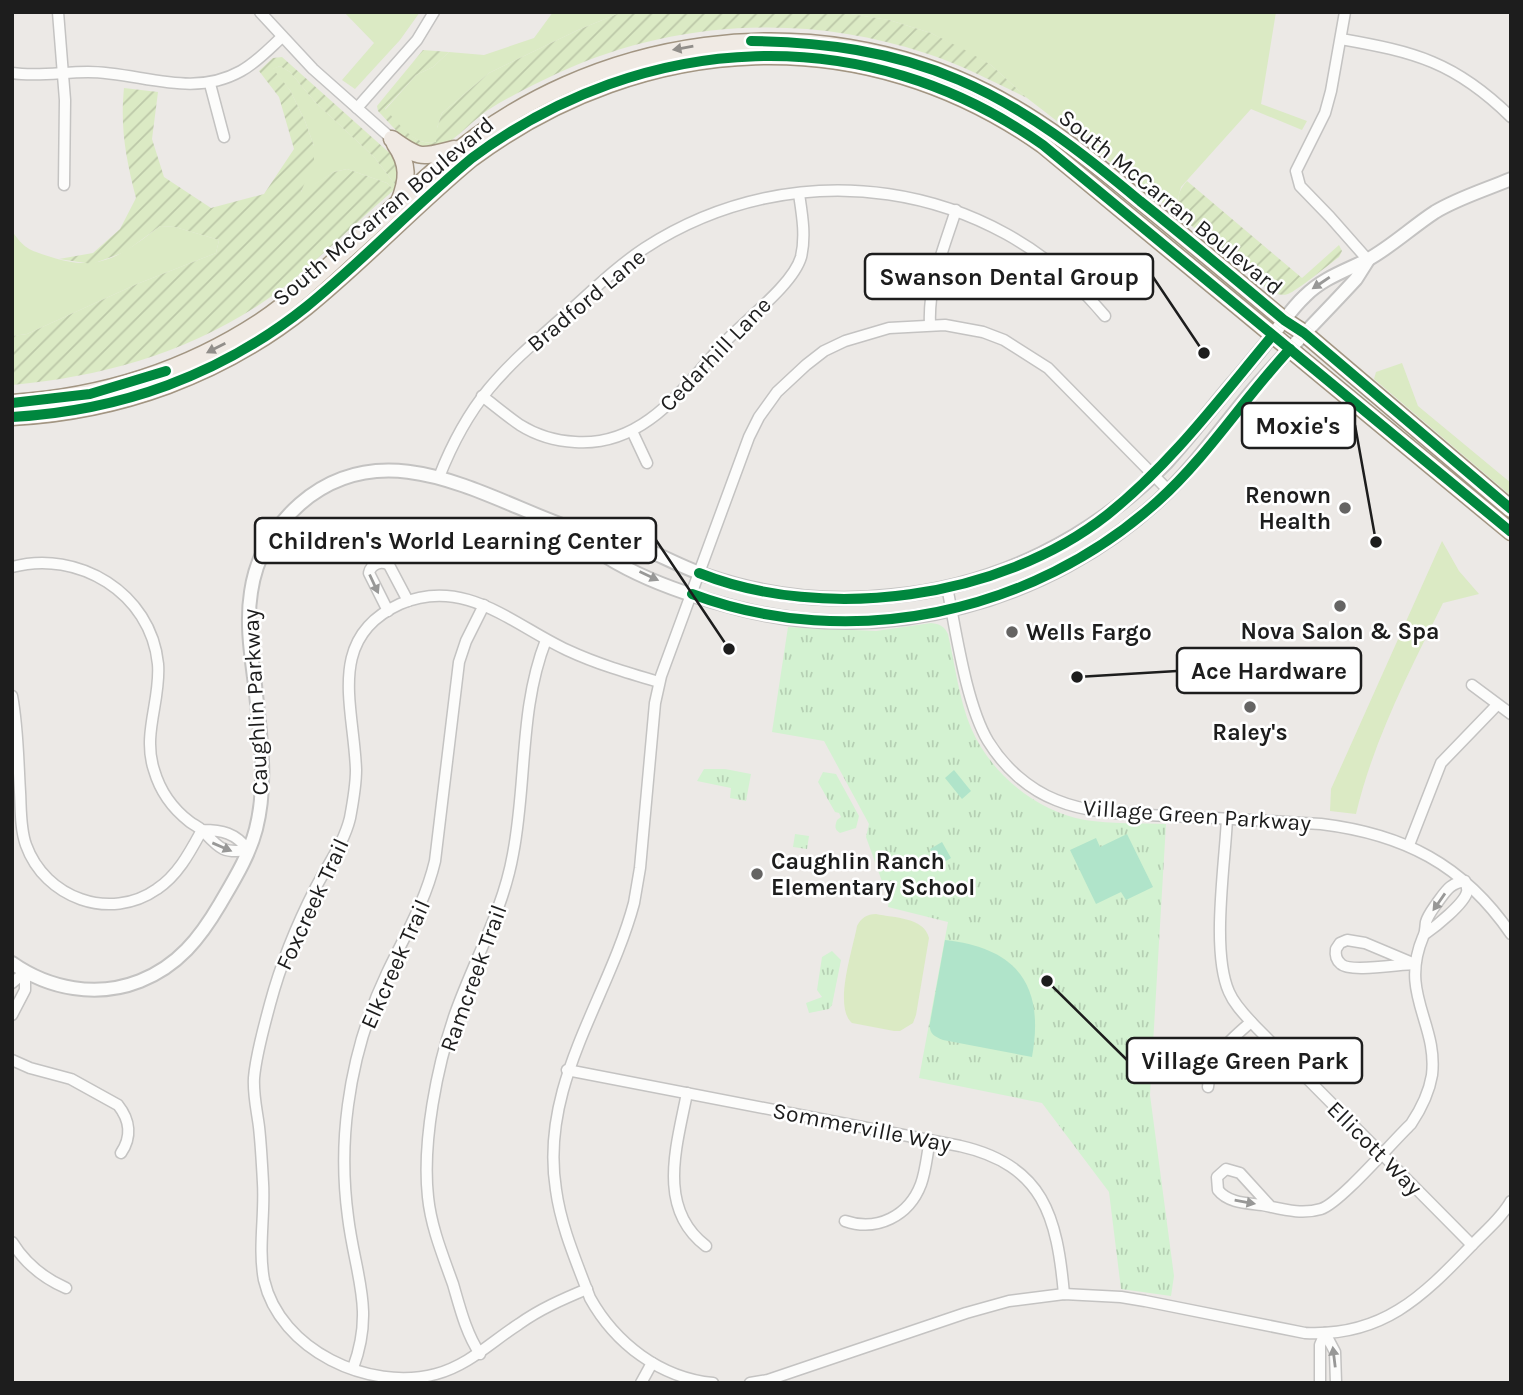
<svg xmlns="http://www.w3.org/2000/svg" width="1523" height="1395" viewBox="0 0 1523 1395" font-family="Karla,sans-serif">
<style>
.grass{fill:#dbeac4}
.park{fill:url(#park-tufts)}
.garden{fill:url(#garden-furrows)}
.pitch{fill:#b0e4ca}
.lines{fill:none;stroke-linecap:round;stroke-linejoin:round}
.minor-casing{stroke:#c4c3c2;stroke-width:13}
.tertiary-casing{stroke:#c4c3c2;stroke-width:16}
.primary-casing{stroke:#a29582;stroke-width:19}
.minor{stroke:#fcfcfb;stroke-width:10}
.tertiary{stroke:#fcfcfb;stroke-width:12}
.primary{stroke:#f0eae4;stroke-width:16}
.cycleway-casing{stroke:#fff;stroke-width:15}
.cycleway{stroke:#00873e;stroke-width:10}
.oneway{fill:#918e8a}
.oneway2{fill:#989897}
.poi-dot{fill:#656463;stroke:#fff;stroke-width:2.5}
.labels{text-anchor:middle;stroke-width:5;stroke-linejoin:round;paint-order:stroke}
.street-label{font-size:23px;fill:#1d1d1d;stroke:#fff}
.poi-label{font-size:23px;font-weight:bold;fill:#1d1d1d;stroke:#fff}
.leader{fill:none;stroke:#1d1d1d;stroke-width:2.5}
.callout-dot{fill:#1d1d1d;stroke:#fff;stroke-width:2.5}
.callout{fill:#fff;stroke:#1d1d1d;stroke-width:2.5}
.callout-label{font-size:24px;text-anchor:middle;font-weight:bold;fill:#1d1d1d}
</style>
<defs>
<pattern id="park-tufts" width="24" height="20" patternUnits="userSpaceOnUse" patternTransform="scale(1.75)"><rect width="24" height="20" fill="#d3f2d1"/><path d="M3 7l-1-3M5 7V3M7 7l1-3M15 17l-1-3M17 17v-4M19 17l1-3" fill="none" stroke="#b5cfb3"/></pattern>
<pattern id="garden-furrows" width="10" height="10" patternUnits="userSpaceOnUse" patternTransform="scale(1.75)"><rect width="10" height="10" fill="#dbeac4"/><path d="M-1 1l2-2M0 10L10 0M9 11l2-2" fill="none" stroke="#bcc8a8"/></pattern>
</defs>
<rect width="100%" height="100%" fill="#ece9e6"/>
<g class="grass">
<polygon points="344,12 420,12 400,40 355,89 342,80 374,43"/>
<path d="M553 12H622L578 30 489 73 442 113 437 128V142C414 147 400 125 385 110L416 75 433 67 449 52 484 55 534 38Z"/>
<polygon points="838,12 1276,12 1261,104 1307,121 1302,130 1251,109 1181,187 1177,202 1181,217 1027,98 991,65 931,33 889,20"/>
<polygon points="280,66 290,72 315,102 374,157 397,187 394,190 387,183 347,169 334,172 301,193 314,146 305,121 290,90 272,69"/>
<path d="M160 226 175 227 219 240 216 253 137 284 27 334 12 336V231C25 250 30 250 51 257 101 273 122 255 160 226Z"/>
<polygon points="1402,363 1418,406 1511,483 1511,496 1374,379 1376,372"/>
<path d="M1442 541 1459 571 1479 594 1443 603C1410 670 1373 741 1356 814L1330 811 1331 789Z"/>
<path d="M876 914C894 918 924 917 929 938L916 1015 913 1023 900 1031H894L852 1023C833 1007 853 949 857 926 861 918 867 914 876 914Z"/>
</g>
<g class="park">
<path d="M931 623C940 624 944 626 948 634 955 665 959 699 971 728 991 774 1036 811 1085 820 1112 824 1140 823 1166 824L1150 1095 1174 1276 1171 1296 1121 1289 1109 1192 1042 1103 919 1078 948 922 888 907 889 901 866 837 869 824 824 741 772 732 788 627 876 631Z"/>
<polygon points="704,769 725,769 751,774 746,801 730,798 731,788 697,781"/>
<path d="M823 772 836 774 859 816 856 828 840 833C834 829 835 826 837 820L841 817 839 813 835 812 818 782Z"/>
<polygon points="795,834 809,836 807,849 793,847"/>
<polygon points="832,951 841,960 832,1005 829,1009 809,1013 806,1003 822,997 817,990 822,957"/>
</g>
<g class="garden">
<path d="M622 12H838L889 20 931 33 965 50 991 65 1027 98C994 82 960 64 925 53 806 13 672 20 558 73 535 84 510 96 488 110 473 120 449 147 432 150 412 153 391 124 378 111L377 106 381 101 423 50 449 52 433 67 416 75 385 109C400 124 414 147 436 142L437 128 442 113 489 73 578 30Z"/>
<path d="M282 57 393 156 399 165 397 187 374 157 315 102 290 72 280 66 273 69 290 90 305 121 314 146V160L301 192 334 172 347 169 387 183 394 190C360 219 328 250 294 279 214 345 114 376 12 385V336L27 334 137 284 216 253 219 240 175 227 160 226 125 252 92 264 59 259 93 253 120 229 136 198C126 159 120 128 124 88L158 92 152 139 164 177 211 208 264 194 294 149 279 97 259 71 273 58Z"/>
<path d="M1187 181 1302 278 1339 245 1342 251 1339 257C1327 266 1298 290 1288 294 1281 296 1277 294 1271 292L1181 217C1177 202 1176 193 1187 181Z"/>
</g>
<g class="pitch">
<polygon points="954,770 971,791 962,799 945,778"/>
<polygon points="1127,834 1153,887 1126,900 1121,892 1096,904 1070,850 1096,838 1100,847"/>
<polygon points="942,842 951,858 939,865 930,849"/>
<path d="M945 940C1017 948 1045 985 1032 1057L943 1040C933 1036 929 1033 930 1023Z"/>
</g>
<g class="lines">
<g class="minor-casing">
<g id="minor">
<polyline points="58,12 65,100 64,185"/>
<polyline points="260,12 313,69 392,139"/>
<polyline points="1345,12 1331,91 1325,113 1296,171 1300,186 1330,217 1368,260"/>
<path d="M1341 39C1415 52 1455 62 1511 117"/>
<path d="M12 73C37 77 62 72 88 72 140 72 191 99 241 71 256 63 269 49 282 37"/>
<polyline points="210,84 224,137"/>
<polyline points="357,108 417,40 434,12"/>
<path d="M930 324C928 284 944 248 956 210"/>
<path d="M482 396C494 405 507 416 520 425 536 435 556 441 575 442 644 447 683 388 724 343 744 321 793 285 801 257 806 236 802 214 799 194"/>
<polyline points="632,431 647,463"/>
<path d="M439 477C470 398 503 370 564 316 590 293 616 267 645 248 795 151 991 179 1105 316"/>
<path d="M12 567C78 549 151 593 158 664 161 700 142 734 154 770 160 791 173 809 190 822 194 825 199 827 203 831 219 848 223 854 248 850 236 833 222 830 202 830"/>
<path d="M947 587C956 631 966 704 988 741 1004 767 1028 789 1056 800 1092 815 1133 814 1171 816 1221 818 1271 821 1321 824 1403 834 1463 864 1511 934"/>
<path d="M388 611 369 573C371 564 381 560 389 565L408 601"/>
<polyline points="1472,685 1511,714"/>
<path d="M12 696C18 727 18 760 20 792 21 809 20 828 26 845 45 898 110 922 157 889 178 875 190 852 202 830"/>
<path d="M1227 818C1225 865 1211 951 1229 992 1235 1006 1246 1016 1256 1027L1472 1245"/>
<polyline points="1409,845 1441,763 1497,705"/>
<path d="M1347 940 1365 943 1415 964C1400 964 1350 973 1341 964 1336 960 1335 955 1336 949L1340 943Z"/>
<polyline points="12,983 25,972"/>
<polyline points="12,1015 25,990 25,972"/>
<path d="M12 1060 30 1068 71 1079 118 1105C130 1120 132 1137 121 1153"/>
<path d="M567 1070 960 1146C1044 1165 1057 1217 1064 1294"/>
<path d="M1208 1087C1210 1056 1229 1041 1251 1022"/>
<path d="M687 1093C677 1145 656 1208 706 1246"/>
<path d="M1271 1207 1240 1173 1226 1169 1217 1177 1218 1190C1228 1203 1247 1203 1262 1205 1282 1209 1301 1215 1321 1209 1340 1203 1393 1141 1411 1124 1421 1109 1429 1093 1432 1075 1438 1023 1399 994 1423 937 1426 932 1425 927 1426 922 1428 915 1433 909 1437 903 1446 891 1450 883 1465 881 1466 885 1468 888 1467 892 1464 904 1435 927 1425 934"/>
<path d="M845 1221C877 1232 909 1216 921 1184 926 1170 927 1154 930 1140"/>
<path d="M12 1242C25 1263 43 1278 66 1288"/>
<path d="M587 1289C563 1299 540 1309 519 1324 491 1342 469 1365 436 1374 369 1392 280 1350 264 1280 258 1248 265 1215 263 1183 262 1164 261 1145 259 1127 257 1111 253 1095 254 1078 256 1054 264 1027 270 1004 281 963 297 924 316 887 328 864 344 843 350 818 353 802 356 786 356 770 354 707 325 638 400 604 465 576 513 625 567 650 597 664 628 673 659 682"/>
<polyline points="1325,1333 1335,1352 1336,1383"/>
<path d="M480 1354C466 1333 460 1308 453 1284 443 1256 431 1227 428 1197 422 1142 437 1066 455 1014 474 960 503 911 513 854 527 782 519 709 546 640"/>
<path d="M353 1368C375 1309 355 1275 348 1217 343 1180 343 1142 348 1105 354 1060 367 1015 387 973 405 935 425 903 435 861L459 662 466 641 484 605"/>
<polyline points="641,1383 652,1363"/>
<path d="M713 1383C660 1378 615 1343 590 1298 577 1263 561 1227 556 1190 539 1085 608 1000 634 903L640 868 655 703 661 676 749 437 759 417 777 392 806 365 824 351 845 341 889 328 945 325 983 332 1004 340 1048 368 1169 491"/>
<path d="M750 1383 768 1380 966 1313 1009 1301 1064 1294 1121 1297 1145 1301 1305 1333C1382 1337 1422 1297 1471 1246 1485 1231 1501 1219 1511 1201"/>
<polyline points="1320,1383 1320,1345 1325,1333"/>
</g>
</g>
<g class="tertiary-casing">
<g id="tertiary">
<path d="M570 528C611 570 685 595 741 609 887 646 1049 602 1159 500 1197 465 1225 422 1259 383 1290 347 1324 314 1356 279L1368 260"/>
<path d="M12 963C49 989 97 998 140 981 178 966 200 938 220 904 234 880 249 856 256 829 268 782 260 733 255 685 251 654 246 623 251 592 256 557 274 527 300 504 383 432 478 494 562 525 572 528 582 529 593 531 606 534 619 539 632 544 658 553 682 568 708 576 767 596 830 603 892 596 997 586 1093 538 1166 463 1189 438 1210 410 1232 384 1246 368 1259 352 1272 336 1283 322 1292 308 1305 296 1323 278 1345 271 1367 260 1391 247 1412 227 1435 212 1458 198 1485 190 1511 179"/>
</g>
</g>
<g class="primary-casing">
<g id="primary">
<path d="M392 139C421 160 421 157 454 149"/>
<path d="M395 144C409 164 408 180 399 202"/>
<path d="M12 403C102 397 185 371 260 322 291 301 318 276 345 251 378 221 410 192 443 163 591 34 812 3 987 93 1042 121 1090 159 1137 198 1186 238 1235 279 1284 320L1304 333 1511 509"/>
<path d="M12 417C120 411 221 375 306 307 364 260 415 205 472 158 645 30 865 19 1043 145L1511 532"/>
</g>
</g>
<use href="#minor" class="minor"/>
<use href="#tertiary" class="tertiary"/>
<use href="#primary" class="primary"/>
<g class="cycleway-casing">
<g id="cycleway">
<path d="M751 41C822 42 892 51 959 80 1027 109 1084 154 1140 201 1189 240 1236 280 1284 320L1304 333 1511 509"/>
<polyline points="12,403 90,394 166,371"/>
<path d="M12 417C120 411 221 375 306 307 364 260 415 205 472 158 645 30 865 19 1043 145L1511 532"/>
<path d="M699 573C825 623 1000 599 1107 515 1171 464 1220 398 1272 336"/>
<path d="M692 594C850 653 1033 614 1158 501 1208 456 1244 398 1290 349"/>
</g>
</g>
<use href="#cycleway" class="cycleway"/>
</g>
<defs><path id="oneway-solid" d="M-6-.8H1V-3.2L6.5 0L1 3.2V.8H-6Z" transform="scale(1.75)"/></defs>
<g class="oneway">
<use href="#oneway-solid" transform="translate(683 48) rotate(170)"/>
<use href="#oneway-solid" transform="translate(216 348) rotate(153)"/>
</g>
<g class="oneway2">
<use href="#oneway-solid" transform="translate(1321 283) rotate(146)"/>
<use href="#oneway-solid" transform="translate(649 576) rotate(25)"/>
<use href="#oneway-solid" transform="translate(374 584) rotate(65)"/>
<use href="#oneway-solid" transform="translate(222 847) rotate(23)"/>
<use href="#oneway-solid" transform="translate(1439 902) rotate(125)"/>
<use href="#oneway-solid" transform="translate(1245 1202) rotate(10)"/>
<use href="#oneway-solid" transform="translate(1334 1357) rotate(-97)"/>
</g>
<g class="poi-dot">
<circle cx="1345" cy="508" r="7"/>
<circle cx="1340" cy="606" r="7"/>
<circle cx="1012" cy="632" r="7"/>
<circle cx="1250" cy="707" r="7"/>
<circle cx="757" cy="874" r="7"/>
</g>
<g class="labels">
<g class="street-label">
<text transform="translate(1171 202) rotate(39)" y="8">South McCarran Boulevard</text>
<text transform="translate(383 211) rotate(-40)" y="8">South McCarran Boulevard</text>
<text transform="translate(586 300) rotate(-40)" y="8">Bradford Lane</text>
<text transform="translate(715 354) rotate(-46)" y="8">Cedarhill Lane</text>
<text transform="translate(255 702) rotate(-93)" y="8">Caughlin Parkway</text>
<text transform="translate(1197 815) rotate(4)" y="8">Village Green Parkway</text>
<text transform="translate(312 904) rotate(-65)" y="8">Foxcreek Trail</text>
<text transform="translate(395 964) rotate(-66)" y="8">Elkcreek Trail</text>
<text transform="translate(473 978) rotate(-70)" y="8">Ramcreek Trail</text>
<text transform="translate(862 1127) rotate(11)" y="8">Sommerville Way</text>
<text transform="translate(1375 1148) rotate(45)" y="8">Ellicott Way</text>
</g>
<g class="poi-label">
<text x="1331" y="503" text-anchor="end">Renown<tspan x="1331" dy="26">Health</tspan></text>
<text x="1340" y="639">Nova Salon &amp; Spa</text>
<text x="1026" y="640" text-anchor="start">Wells Fargo</text>
<text x="1250" y="740">Raley's</text>
<text x="771" y="869" text-anchor="start">Caughlin Ranch<tspan x="771" dy="26">Elementary School</tspan></text>
</g>
</g>
<path class="leader" d="M1204 353L1153 277M1376 542L1355 425M729 649L656 540M1077 677L1177 671M1047 981L1127 1060"/>
<g class="callout-dot">
<circle cx="1204" cy="353" r="7"/>
<circle cx="1376" cy="542" r="7"/>
<circle cx="729" cy="649" r="7"/>
<circle cx="1077" cy="677" r="7"/>
<circle cx="1047" cy="981" r="7"/>
</g>
<g class="callout">
<rect x="865" y="254" width="288" height="45" rx="7"/>
<rect x="1242" y="403" width="113" height="45" rx="7"/>
<rect x="255" y="518" width="401" height="45" rx="7"/>
<rect x="1177" y="648" width="184" height="45" rx="7"/>
<rect x="1127" y="1038" width="235" height="45" rx="7"/>
</g>
<g class="callout-label">
<text x="1009" y="285">Swanson Dental Group</text>
<text x="1298" y="434">Moxie's</text>
<text x="455" y="549">Children's World Learning Center</text>
<text x="1269" y="679">Ace Hardware</text>
<text x="1245" y="1069">Village Green Park</text>
</g>
<rect width="1523" height="1395" fill="none" stroke="#1d1d1d" stroke-width="28"/>
</svg>
